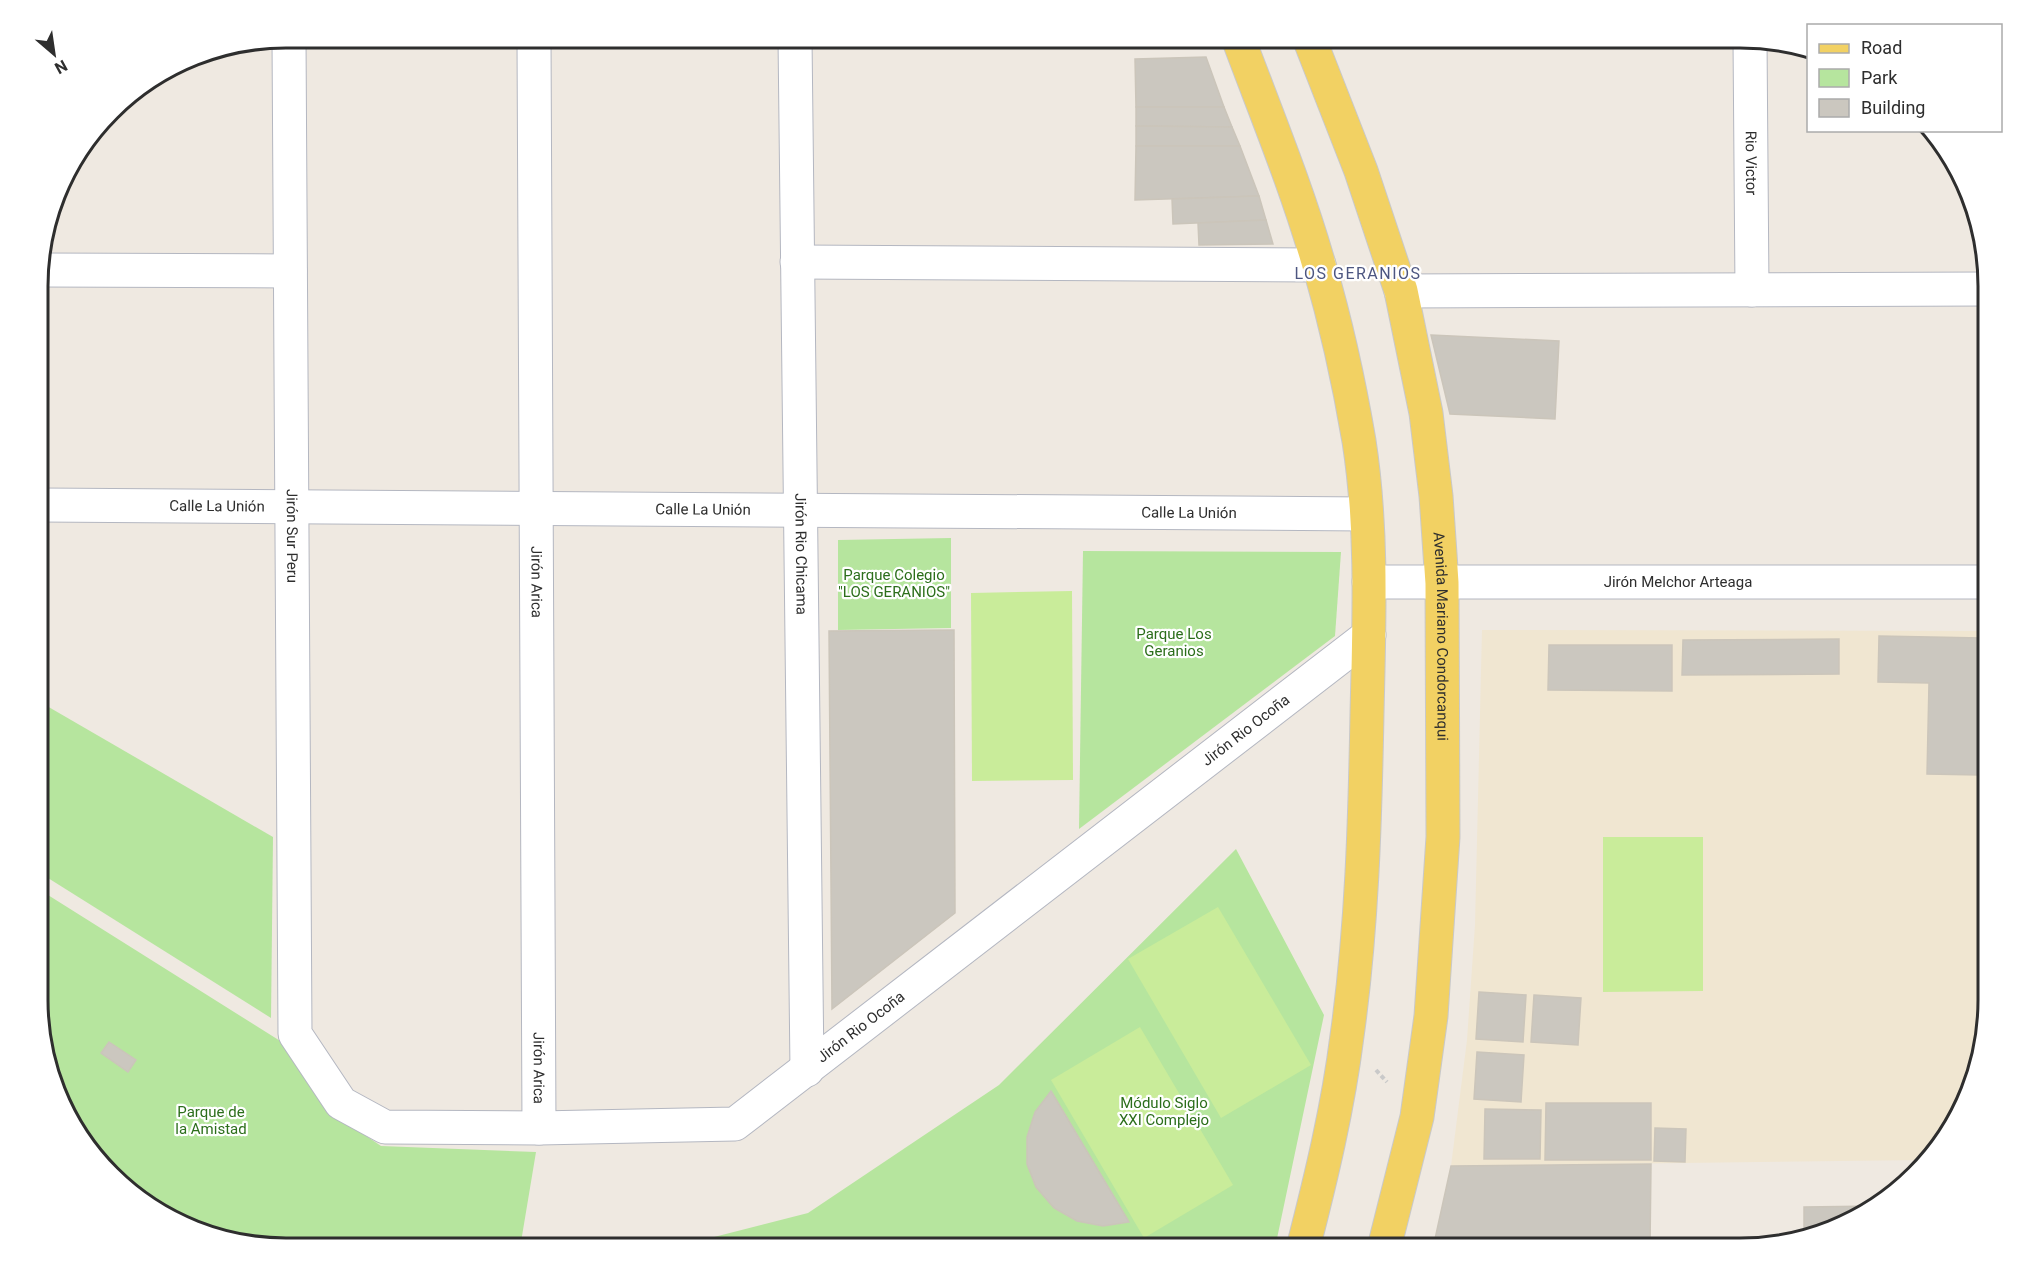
<svg xmlns="http://www.w3.org/2000/svg" width="2026" height="1286" viewBox="0 0 2026 1286" font-family="Roboto,sans-serif">
<style>
.education{fill:#f0e6d1}
.green{fill:#b6e59e}
.pitch{fill:#c9ec9a}
.building{fill:#cbc7bf;stroke:#cbc5ba;stroke-width:1.5}
.lines{fill:none;stroke-linecap:round;stroke-linejoin:round}
.minor-casing{stroke:#b4b7c1;stroke-width:35}
.major-casing{stroke:#c9c9c9;stroke-width:35}
.path{stroke:#c9c9c9;stroke-width:4;stroke-dasharray:4.5 3;stroke-linecap:butt}
.minor{stroke:#fff;stroke-width:33}
.major{stroke:#f2d163;stroke-width:33}
.labels{text-anchor:middle;stroke-width:4.5;stroke-linejoin:round;paint-order:stroke}
.street-label{font-size:15px;fill:#2e2e2e;stroke:#fff}
.park-label{font-size:15px;fill:#2c6e1b;stroke:#fff}
.neighbourhood-label{font-size:16px;letter-spacing:1.5px;fill:#4d5680;stroke:#fff}
.rim{fill:none;stroke:#2e2e2e;stroke-width:3}
</style>
<rect width="100%" height="100%" fill="#efe9e1"/>
<polygon class="education" points="1482,630 1988,631 1988,868 1984,1036 1975,1080 1947,1138 1923,1160 1451,1166 1467,1040 1475,925"/>
<g class="green">
<polygon points="951,538 951,628 838,630 838,540"/>
<polygon points="1083,551 1341,552 1335,636 1079,829"/>
<polygon points="40,702 273,837 271,1018 40,873"/>
<polygon points="1236,849 1324,1015 1275,1248 671,1248 808,1213 999,1085"/>
<polygon points="40,890 285,1044 334,1114 381,1146 536,1152 520,1248 286,1248 206,1235 148,1207 79,1138 40,1032"/>
</g>
<g class="pitch">
<polygon points="1072,591 1073,780 972,781 971,593"/>
<polygon points="1603,837 1703,837 1703,991 1603,992"/>
<polygon points="1218,907 1311,1065 1221,1118 1128,959"/>
<polygon points="1140,1027 1233,1185 1144,1238 1051,1080"/>
</g>
<g class="building">
<polygon points="1206,57 1224,107 1136,107 1135,59"/>
<polygon points="1136,107 1224,107 1232,127 1136,126"/>
<polygon points="1136,126 1232,127 1240,146 1136,146"/>
<polygon points="1136,146 1240,146 1259,196 1135,200"/>
<polygon points="1259,196 1266,220 1173,224 1172,199"/>
<polygon points="1266,220 1273,244 1199,245 1198,223"/>
<polygon points="1431,335 1559,341 1555,419 1450,414"/>
<polygon points="954,630 955,913 832,1009 829,631"/>
<polygon points="1879,636 1982,638 1979,775 1927,774 1929,683 1878,682"/>
<polygon points="1839,639 1839,674 1682,675 1683,640"/>
<polygon points="1549,645 1672,645 1672,691 1548,690"/>
<polygon points="1479,992 1526,995 1523,1042 1476,1039"/>
<polygon points="1534,995 1581,998 1578,1045 1531,1042"/>
<polygon points="109,1042 136,1060 128,1072 101,1053"/>
<polygon points="1477,1052 1524,1055 1521,1102 1474,1099"/>
<polygon points="1051,1091 1129,1222 1103,1226 1077,1221 1054,1208 1036,1187 1027,1164 1027,1137 1035,1112"/>
<polygon points="1546,1103 1651,1103 1651,1160 1545,1160"/>
<polygon points="1485,1109 1541,1110 1540,1159 1484,1159"/>
<polygon points="1655,1128 1686,1129 1685,1162 1654,1161"/>
<polygon points="1651,1164 1650,1248 1433,1248 1451,1166"/>
<polygon points="1874,1206 1864,1215 1804,1233 1804,1207"/>
</g>
<g class="lines">
<g class="minor-casing">
<g id="minor">
<path id="s1" d="M289 38 295 1034 341 1103 385 1127 539 1128 735 1124 1369 635"/>
<path id="s2" d="M534 38 539 1128"/>
<path id="s3" d="M795 38 807 1070"/>
<path id="s4" d="M1750 39 1752 290"/>
<polyline points="797,262 1319,265"/>
<polyline points="40,270 290,271"/>
<polyline points="1401,291 1988,289"/>
<path id="s5" d="M40 505 1366 514"/>
<path id="s6" d="M1369 582H1988"/>
</g>
</g>
<g class="major-casing">
<g id="major">
<path d="M1238 38C1266 113 1297 188 1319 265 1336 323 1349 382 1359 441 1373 531 1369 623 1367 714 1365 821 1362 929 1347 1036 1338 1108 1321 1178 1303 1248"/>
<path id="s7" d="M1309 38 1361 171 1401 291 1426 413 1436 496 1442 583 1443 837 1431 1016 1417 1117 1384 1248"/>
</g>
</g>
<polyline class="path" points="1376,1070 1387,1082"/>
<use href="#minor" class="minor"/>
<use href="#major" class="major"/>
</g>
<g class="labels">
<g class="street-label">
<text dy="5" stroke="none"><textPath href="#s4" startOffset="124">Rio Victor</textPath></text>
<text dy="5" stroke="none"><textPath href="#s5" startOffset="177">Calle La Unión</textPath></text>
<text dy="5" stroke="none"><textPath href="#s5" startOffset="663">Calle La Unión</textPath></text>
<text dy="5" stroke="none"><textPath href="#s5" startOffset="1149">Calle La Unión</textPath></text>
<text dy="5" stroke="none"><textPath href="#s1" startOffset="498">Jirón Sur Peru</textPath></text>
<text dy="5" stroke="none"><textPath href="#s3" startOffset="516">Jirón Rio Chicama</textPath></text>
<text dy="5" stroke="none"><textPath href="#s6" startOffset="309">Jirón Melchor Arteaga</textPath></text>
<text dy="5" stroke="none"><textPath href="#s2" startOffset="544">Jirón Arica</textPath></text>
<text dy="5" stroke="none"><textPath href="#s7" startOffset="618">Avenida Mariano Condorcanqui</textPath></text>
<text dy="5" stroke="none"><textPath href="#s1" startOffset="2124">Jirón Rio Ocoña</textPath></text>
<text dy="5" stroke="none"><textPath href="#s1" startOffset="1638">Jirón Rio Ocoña</textPath></text>
<text dy="5" stroke="none"><textPath href="#s2" startOffset="1030">Jirón Arica</textPath></text>
</g>
<g class="park-label">
<text x="894" y="580">Parque Colegio<tspan x="894" dy="17">"LOS GERANIOS"</tspan></text>
<text x="1174" y="639">Parque Los<tspan x="1174" dy="17">Geranios</tspan></text>
<text x="1164" y="1108">Módulo Siglo<tspan x="1164" dy="17">XXI Complejo</tspan></text>
<text x="211" y="1117">Parque de<tspan x="211" dy="17">la Amistad</tspan></text>
</g>
<g class="neighbourhood-label">
<text x="1358" y="279">LOS GERANIOS</text>
</g>
</g>
<path d="M0 0H2026V1286H0ZM286 48H1740A238 238 0 0 1 1978 286V1000A238 238 0 0 1 1740 1238H286A238 238 0 0 1 48 1000V286A238 238 0 0 1 286 48Z" fill="#fff" fill-rule="evenodd"/>
<path class="rim" d="M286 48H1740A238 238 0 0 1 1978 286V1000A238 238 0 0 1 1740 1238H286A238 238 0 0 1 48 1000V286A238 238 0 0 1 286 48Z"/>
<rect x="1807" y="24" width="195" height="108" fill="#ffffff" stroke="#ababab" stroke-width="1.5"/>
<rect x="1819" y="44" width="30" height="9" fill="#f2d163" stroke="#ababab" stroke-width="1.5"/>
<text x="1861" y="54" font-size="18" fill="#2e2e2e">Road</text>
<rect x="1819" y="69" width="30" height="18" fill="#b6e59e" stroke="#ababab" stroke-width="1.5"/>
<text x="1861" y="84" font-size="18" fill="#2e2e2e">Park</text>
<rect x="1819" y="99" width="30" height="18" fill="#cbc7bf" stroke="#ababab" stroke-width="1.5"/>
<text x="1861" y="114" font-size="18" fill="#2e2e2e">Building</text>
<g transform="translate(54 54) rotate(151)" stroke="#ffffff" stroke-width="4.5" paint-order="stroke">
<path d="M0-4.5L10 22L0 15L-10 22Z" fill="#2e2e2e"/>
<text y="-9" font-size="16" font-weight="bold" text-anchor="middle" fill="#2e2e2e">N</text>
</g>
</svg>
